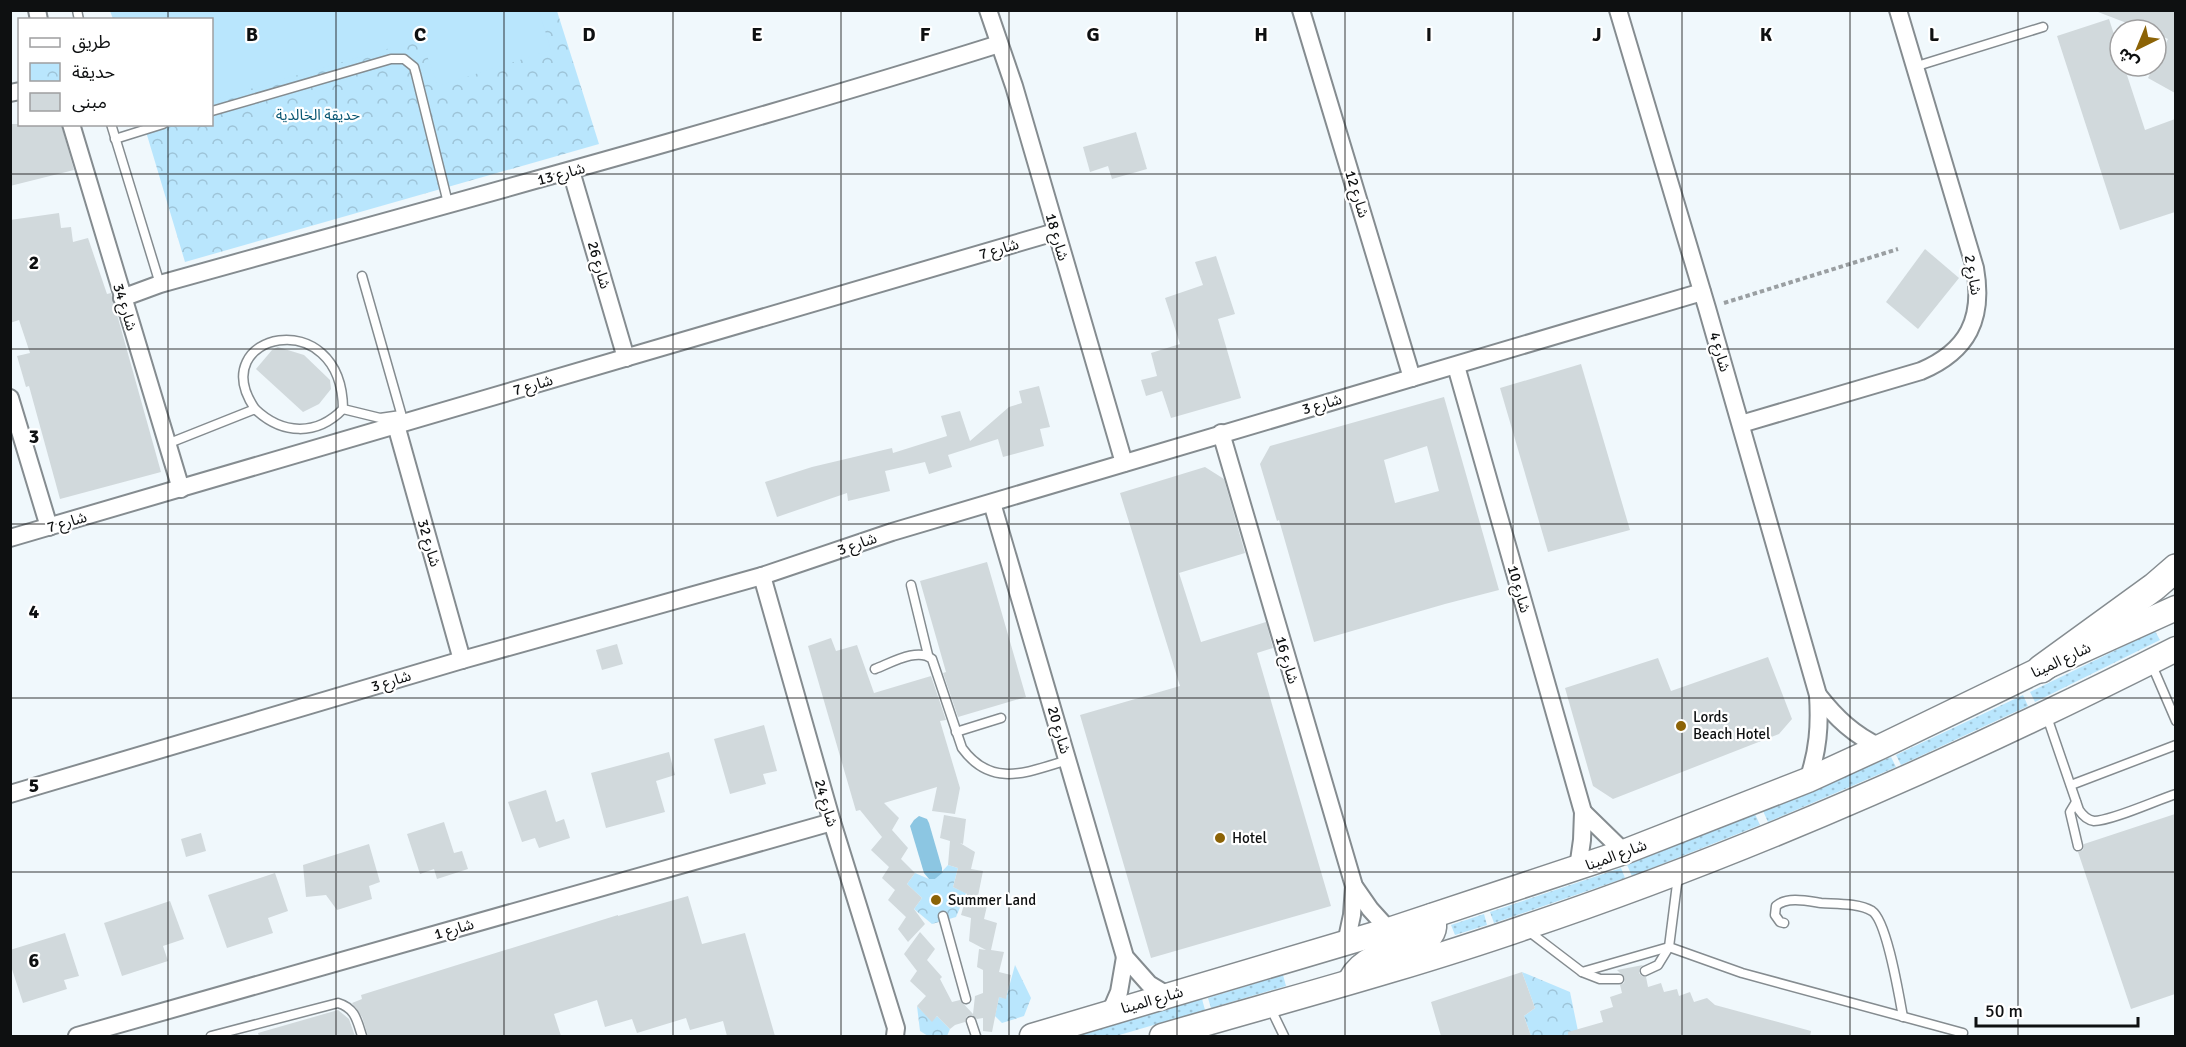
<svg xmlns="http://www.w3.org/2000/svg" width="2186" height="1047" viewBox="0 0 2186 1047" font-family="Signika,'Noto Sans Arabic',sans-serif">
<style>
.grass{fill:url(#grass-dots)}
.park{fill:url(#park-crowns)}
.pitch{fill:#b9e6fd}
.water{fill:#8cc6e2}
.building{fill:#d1d9dc;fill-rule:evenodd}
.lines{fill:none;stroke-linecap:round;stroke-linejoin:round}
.lane-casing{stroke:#858c90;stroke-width:11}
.street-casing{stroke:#858c90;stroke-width:20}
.secondary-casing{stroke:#858c90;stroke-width:27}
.primary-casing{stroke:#858c90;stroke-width:30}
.path{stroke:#9a9fa2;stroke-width:4;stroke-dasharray:4.5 3;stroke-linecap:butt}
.lane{stroke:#fff;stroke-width:8}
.street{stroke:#fff;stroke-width:16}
.secondary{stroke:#fff;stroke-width:24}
.primary{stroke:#fff;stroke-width:27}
.grid{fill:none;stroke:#0e1011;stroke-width:1.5;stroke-opacity:0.55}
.poi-dot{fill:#8c6306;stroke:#fff;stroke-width:2}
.labels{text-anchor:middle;stroke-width:4.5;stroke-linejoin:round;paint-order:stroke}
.park-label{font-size:15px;fill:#0a5773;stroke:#fff}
.street-label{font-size:15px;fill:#0e1011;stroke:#fff}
.poi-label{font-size:15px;fill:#0e1011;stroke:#fff;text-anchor:start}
.grid-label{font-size:20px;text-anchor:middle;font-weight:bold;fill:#0e1011;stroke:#fff;stroke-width:4.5;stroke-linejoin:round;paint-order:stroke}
</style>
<defs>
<pattern id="grass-dots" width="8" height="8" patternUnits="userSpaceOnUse" patternTransform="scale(1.5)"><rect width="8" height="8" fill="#b9e6fd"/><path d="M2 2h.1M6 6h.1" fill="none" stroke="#9ec4d8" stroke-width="1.8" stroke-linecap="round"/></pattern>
<pattern id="park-crowns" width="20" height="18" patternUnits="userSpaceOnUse" patternTransform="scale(1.5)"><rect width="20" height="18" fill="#b9e6fd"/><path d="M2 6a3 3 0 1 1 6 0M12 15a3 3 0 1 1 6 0" fill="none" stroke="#9ec4d8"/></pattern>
</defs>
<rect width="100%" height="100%" fill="#f0f8fc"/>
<g class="grass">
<polygon points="2155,631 2160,640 2035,702 2030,692"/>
<polygon points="2023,695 2028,706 1901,765 1896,755"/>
<polygon points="1891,757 1896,767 1768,822 1763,811"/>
<polygon points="1755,814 1760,825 1632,876 1627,865"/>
<polygon points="1621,868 1625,878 1494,923 1490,912"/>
<polygon points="1484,914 1487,925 1455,935 1451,925"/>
<polygon points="1283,975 1286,986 1211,1008 1208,998"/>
<polygon points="1202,999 1205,1010 1116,1036 1076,1036"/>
</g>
<g class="park">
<polygon points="110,11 557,11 599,144 185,262 144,125 212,124 212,20 113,19"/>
<polygon points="948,865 958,868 953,887 966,893 956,917 932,924 914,909 922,898 907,884 915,873 929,879 935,879"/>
<polygon points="1015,965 1031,998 1024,1016 1002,1023 995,1016 999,997 1006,998"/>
<polygon points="1522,972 1570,992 1579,1036 1531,1036 1524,1016 1535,1008"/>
<polygon points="917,1006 932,1021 937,1016 950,1029 947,1036 928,1036 920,1031"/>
</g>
<polygon class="pitch" points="124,11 539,11 551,50 438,86 421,39 212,100 212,20 127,19"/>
<polygon class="water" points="919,816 927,819 929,823 942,868 942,873 935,879 929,879 924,873 910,826 914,820"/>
<g class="building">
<polygon points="2098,10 2175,10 2175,93 2148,78 2154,66 2156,66 2156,62 2168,39 2156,34 2156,30 2145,30 2098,12"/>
<polygon points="2109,19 2120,53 2120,66 2124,66 2145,130 2175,119 2175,212 2120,230 2057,36"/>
<polygon points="10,124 61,124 74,170 10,186"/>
<polygon points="1136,132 1147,169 1112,179 1108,166 1090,172 1083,147"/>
<polygon points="59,213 61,228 71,227 73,242 88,238 107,294 111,293 161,472 60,499 29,386 26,387 17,356 30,353 19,320 10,323 10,220"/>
<polygon points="1925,249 1959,278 1918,329 1886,302"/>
<polygon points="1216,256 1235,314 1218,319 1241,398 1171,418 1162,391 1146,396 1141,380 1157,376 1151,353 1180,344 1165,298 1203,285 1195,262"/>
<polygon points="278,347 304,355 330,380 331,389 319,404 303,412 256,369 272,350"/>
<polygon points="1581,364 1630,530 1548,552 1500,388"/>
<polygon points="1039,386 1050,427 1040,429 1044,446 1003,457 998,439 948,455 952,467 929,474 925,462 885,471 890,491 848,501 847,493 777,517 765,482 812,467 892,448 893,453 947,436 941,416 960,411 970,441 1009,407 1022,403 1019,391"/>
<path d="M1444 397 1499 590 1445 604 1314 642 1279 520 1277 521 1260 464 1270 446ZM1427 446 1439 491 1395 503 1384 460Z"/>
<polygon points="1205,467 1224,479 1245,553 1179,573 1201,642 1266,622 1273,648 1257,653 1331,906 1151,958 1080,715 1180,686 1120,493"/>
<polygon points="987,562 1026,697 958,717 943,673 946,672 920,581"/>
<polygon points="831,638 836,651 857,645 874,693 931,676 946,720 940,721 960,788 955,814 932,811 937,787 884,803 899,818 892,830 908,848 901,859 915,873 907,884 922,898 914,909 925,924 908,942 898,929 906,917 888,900 895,890 882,878 889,867 871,850 882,837 860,810 856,811 808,646"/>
<polygon points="617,644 623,664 602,670 596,650"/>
<polygon points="1768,657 1792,719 1779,734 1613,799 1593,786 1565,688 1658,658 1671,691"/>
<polygon points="764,725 777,771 763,774 766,784 730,794 714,739"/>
<polygon points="669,752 675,775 656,781 665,812 606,828 591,773"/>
<polygon points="546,790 556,822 564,819 570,838 539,848 535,838 522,842 508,802"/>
<polygon points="2175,814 2175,994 2131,1009 2078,852 2083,850 2084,844"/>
<polygon points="944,815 966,819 963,844 960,843 975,852 971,869 983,871 978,896 989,897 984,919 997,923 991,950 1004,952 999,972 1011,975 1006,999 999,997 992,1032 983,1031 983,1018 977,1019 972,1015 967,1016 965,1022 955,1025 950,1029 937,1016 932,1022 917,1006 926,996 910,981 917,971 904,954 920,932 935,949 927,960 942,977 940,979 952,1002 960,1000 973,1014 975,996 983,993 983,970 977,967 979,949 986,950 969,941 971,918 961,915 967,894 953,887 958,868 948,865 950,841 940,838"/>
<polygon points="444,822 454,853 462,851 468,869 437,879 434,869 420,874 407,834"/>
<polygon points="201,833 206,851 186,857 181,839"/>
<polygon points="369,844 380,882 369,886 372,899 337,910 326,895 306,897 303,865"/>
<polygon points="275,873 288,911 268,918 273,933 227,948 208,895"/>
<polygon points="688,896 702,944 745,933 775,1036 727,1036 723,1021 690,1030 686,1018 637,1033 632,1019 605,1027 597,1000 554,1014 561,1036 368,1036 362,1017 352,1003 362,999 361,995 618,915 618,916"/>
<polygon points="170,901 184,939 163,946 168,961 122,976 104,923"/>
<polygon points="65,933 79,976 64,980 67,989 23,1003 10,963 10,950"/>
<polygon points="1643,965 1640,968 1639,973 1642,976 1646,977 1648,987 1661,983 1664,992 1677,989 1679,996 1690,992 1694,1002 1707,998 1715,1005 1811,1031 1810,1036 1568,1036 1568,1032 1603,1022 1600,1011 1613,1007 1610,997 1622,993 1620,985 1624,983 1625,978 1617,970"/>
<polygon points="1522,972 1535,1008 1524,1016 1531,1036 1441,1036 1431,1002"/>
<polygon points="338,1010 349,1019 355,1036 259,1036 258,1033"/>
</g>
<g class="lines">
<g class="lane-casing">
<g id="lane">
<polyline points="77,10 79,20"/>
<polyline points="1914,67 2043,27"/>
<polyline points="212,111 391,59 404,59 414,67 416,74 448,203"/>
<polyline points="111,124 160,284"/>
<polyline points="115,139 163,124"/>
<polyline points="362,276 403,420"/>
<path d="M255 409C203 333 342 302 343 409L380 418 401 415"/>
<path d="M167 444 255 409C282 435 317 436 343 409"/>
<polyline points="911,585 928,655"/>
<polyline points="2151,663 2176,721"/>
<path d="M875 669C891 663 918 647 932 659L962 748C992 789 1027 772 1068 760"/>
<path d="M2046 714 2079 810C2083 816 2087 820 2094 821 2111 821 2157 800 2176 794"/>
<polyline points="956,732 1001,718"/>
<polyline points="2071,785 2176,745"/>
<polyline points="2076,802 2070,812 2078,846"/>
<polyline points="943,916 966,999"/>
<path d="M1784 923 1780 922 1775 915 1776 906C1787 896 1808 901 1821 903 1836 904 1859 903 1872 911 1887 921 1899 996 1903 1017"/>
<polyline points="1527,930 1582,972 1600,979 1619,979"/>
<polyline points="1645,971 1658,965 1669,947 1678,876"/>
<polyline points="1582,972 1669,947 1742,973 1963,1033"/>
<polyline points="1270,1007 1284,1036"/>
<polyline points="971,1021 976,1036"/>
<path d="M211 1036 338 1003C355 1008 357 1020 362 1036"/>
</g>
</g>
<g class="street-casing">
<g id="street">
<polyline points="37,10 39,20"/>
<polyline points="988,10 1014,86 1124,463"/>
<polyline points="1301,10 1412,378"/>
<path d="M1618 10 1707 308 1818 695C1820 726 1818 751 1808 780"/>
<polyline points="10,93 20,91"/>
<polyline points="71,124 181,489"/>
<polyline points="571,171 626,358"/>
<path d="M122 298 160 284C440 206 722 131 999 44"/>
<polyline points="1456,366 1583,812 1582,840 1578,868"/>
<polyline points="10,398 49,527"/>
<path d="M1741 424 1921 371C1968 351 1984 319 1975 268L1898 10"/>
<polyline points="396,425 462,660"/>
<polyline points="1221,433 1354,886 1370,909 1389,930"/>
<polyline points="992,503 1125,957 1149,984 1169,996"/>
<polyline points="10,538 1055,232"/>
<polyline points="762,576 832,822 896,1028 895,1036"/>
<path d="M1818 695C1836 718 1854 735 1880 747"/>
<polyline points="10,794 462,660 762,576 892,532 1702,292"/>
<polyline points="1583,812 1624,852"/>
<polyline points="1346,943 1352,915 1354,886"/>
<polyline points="1110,1013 1119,992 1125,957"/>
<polyline points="77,1036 832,822"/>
</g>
</g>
<g class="secondary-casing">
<g id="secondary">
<path d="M1351 979C1365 953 1400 950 1425 941 1434 934 1436 926 1432 916"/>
<polyline points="1032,1036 1389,930 1624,852 1808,780 1880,747 2041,669 2176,608"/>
<path d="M1162 1036C1282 1001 1404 969 1523 928 1747 853 1965 756 2176 649"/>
</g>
</g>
<g class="primary-casing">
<polyline id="primary" points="2041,669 2154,587 2176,568"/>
</g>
<polyline class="path" points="1724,303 1898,249"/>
<use href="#lane" class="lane"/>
<use href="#street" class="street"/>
<use href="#secondary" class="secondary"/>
<use href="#primary" class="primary"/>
</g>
<path class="grid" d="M168 10V20M336 10V1036M504 10V1036M673 10V1036M841 10V1036M1009 10V1036M1177 10V1036M1345 10V1036M1513 10V1036M1682 10V1036M1850 10V1036M2018 10V1036M168 124V1036M10 174H2176M10 349H2176M10 524H2176M10 698H2176M10 872H2176"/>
<g class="poi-dot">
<circle cx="1681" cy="726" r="6"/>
<circle cx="1220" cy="838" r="6"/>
<circle cx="936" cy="900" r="6"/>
</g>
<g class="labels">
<g class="park-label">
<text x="318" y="120">حديقة الخالدية</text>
</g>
<g class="street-label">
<text transform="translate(561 174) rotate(-15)" y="5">شارع 13</text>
<text transform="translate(1357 194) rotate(73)" y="5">شارع 12</text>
<text transform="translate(1057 237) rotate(74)" y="5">شارع 18</text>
<text transform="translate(999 249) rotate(-16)" y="5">شارع 7</text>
<text transform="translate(599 265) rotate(74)" y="5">شارع 26</text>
<text transform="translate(1973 275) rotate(80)" y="5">شارع 2</text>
<text transform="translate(125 307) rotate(73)" y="5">شارع 34</text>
<text transform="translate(1720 352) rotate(74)" y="5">شارع 4</text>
<text transform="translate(533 385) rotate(-16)" y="5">شارع 7</text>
<text transform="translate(1322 404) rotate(-16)" y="5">شارع 3</text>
<text transform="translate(67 522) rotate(-16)" y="5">شارع 7</text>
<text transform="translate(429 543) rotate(74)" y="5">شارع 32</text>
<text transform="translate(857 544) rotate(-19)" y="5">شارع 3</text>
<text transform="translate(1519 589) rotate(74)" y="5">شارع 10</text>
<text transform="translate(1287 660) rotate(74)" y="5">شارع 16</text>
<text transform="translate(2061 660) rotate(-25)" y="5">شارع المينا</text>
<text transform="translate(391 681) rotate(-17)" y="5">شارع 3</text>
<text transform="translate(1059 730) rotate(74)" y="5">شارع 20</text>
<text transform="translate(826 803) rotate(74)" y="5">شارع 24</text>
<text transform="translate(1616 855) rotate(-20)" y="5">شارع المينا</text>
<text transform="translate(454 929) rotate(-16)" y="5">شارع 1</text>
<text transform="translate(1152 1000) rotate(-16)" y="5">شارع المينا</text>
</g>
<g class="poi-label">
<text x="1693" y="722">Lords<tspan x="1693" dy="17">Beach Hotel</tspan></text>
<text x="1232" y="843">Hotel</text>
<text x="948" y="905">Summer Land</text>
</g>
</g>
<g class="grid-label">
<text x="252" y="41">B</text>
<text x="420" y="41">C</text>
<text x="589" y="41">D</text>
<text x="757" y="41">E</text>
<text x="925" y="41">F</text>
<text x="1093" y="41">G</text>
<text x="1261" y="41">H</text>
<text x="1429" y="41">I</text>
<text x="1597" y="41">J</text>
<text x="1766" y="41">K</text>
<text x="1934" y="41">L</text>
<text x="34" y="269">2</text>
<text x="34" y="443">3</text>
<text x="34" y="618">4</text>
<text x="34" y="792">5</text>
<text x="34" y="967">6</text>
</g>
<rect width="2186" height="1047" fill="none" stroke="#0e1011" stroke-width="24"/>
<rect x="18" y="18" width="195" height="108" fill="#ffffff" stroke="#9f9fa0" stroke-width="1.5"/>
<rect x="30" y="38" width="30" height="9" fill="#ffffff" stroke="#9f9fa0" stroke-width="1.5"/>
<text x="72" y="48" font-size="18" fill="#0e1011">طريق</text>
<rect x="30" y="63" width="30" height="18" fill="url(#park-crowns)" stroke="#9f9fa0" stroke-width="1.5"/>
<text x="72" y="78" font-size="18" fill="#0e1011">حديقة</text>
<rect x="30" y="93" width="30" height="18" fill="#d1d9dc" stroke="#9f9fa0" stroke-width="1.5"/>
<text x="72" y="108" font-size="18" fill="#0e1011">مبنى</text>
<g transform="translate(2138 48) rotate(223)"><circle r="28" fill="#ffffff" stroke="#9f9fa0" stroke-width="1.5"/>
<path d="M0-4.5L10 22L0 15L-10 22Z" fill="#8c6306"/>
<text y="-9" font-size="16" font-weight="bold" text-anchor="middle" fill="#0e1011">ش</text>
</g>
<path d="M1976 1017v9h162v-9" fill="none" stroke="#0e1011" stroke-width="3"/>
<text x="1985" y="1017" font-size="18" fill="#0e1011" stroke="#ffffff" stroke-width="4.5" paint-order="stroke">50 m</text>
</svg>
